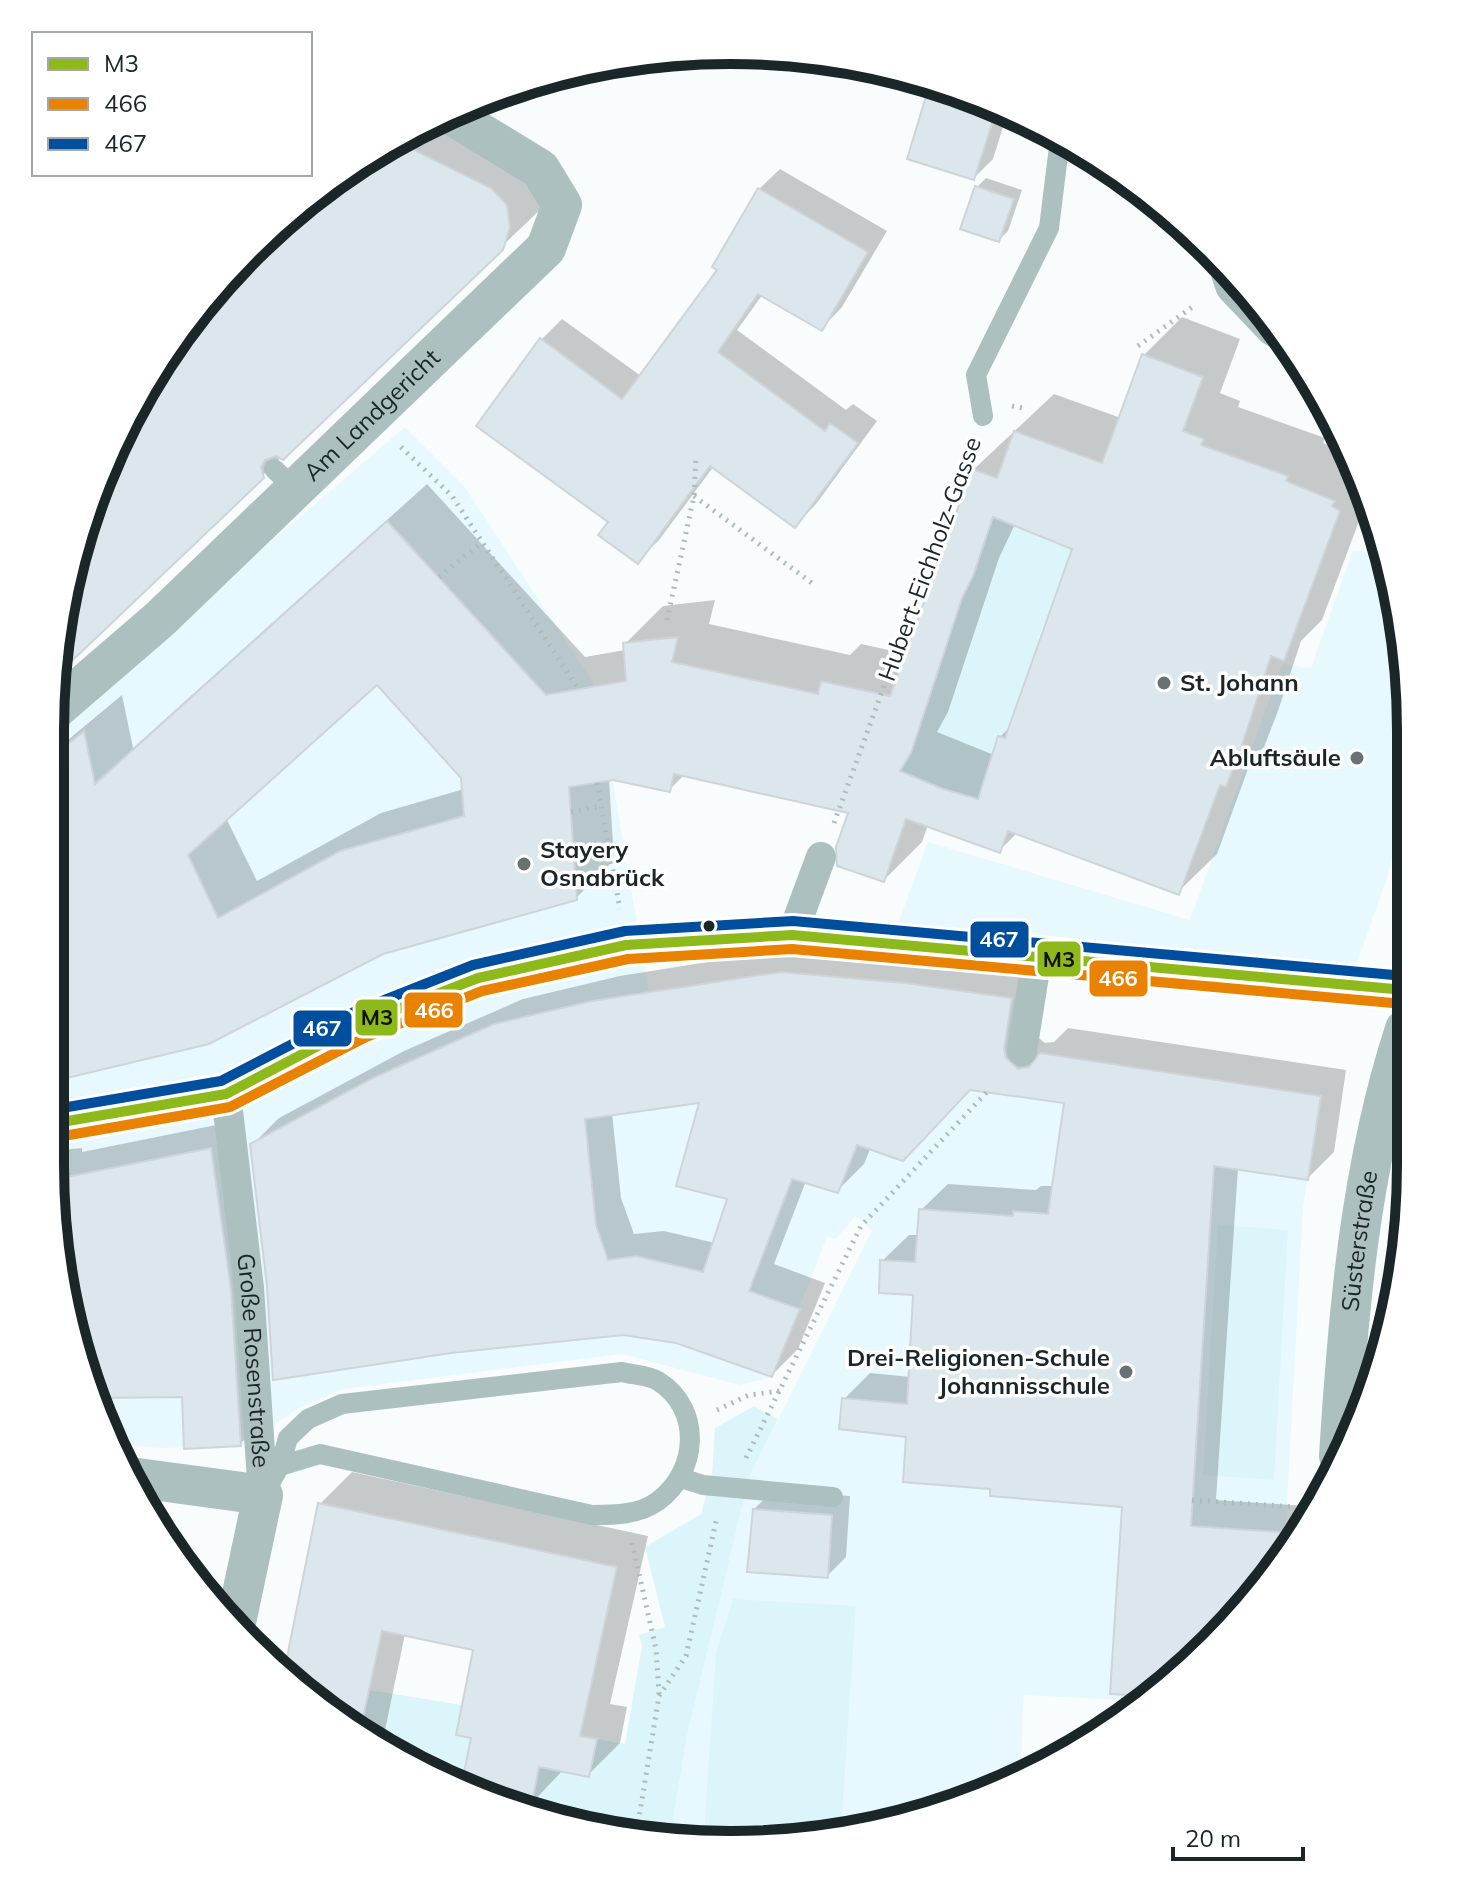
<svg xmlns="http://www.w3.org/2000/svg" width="1461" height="1895" viewBox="0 0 1461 1895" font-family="Mulish,sans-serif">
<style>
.built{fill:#e7f9fe}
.green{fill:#dcf5fb}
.shadow{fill:#0003;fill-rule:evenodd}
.building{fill:#dce7ed;stroke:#ced4d8;stroke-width:2;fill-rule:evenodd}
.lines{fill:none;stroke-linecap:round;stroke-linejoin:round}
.path{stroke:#adbbba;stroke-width:5;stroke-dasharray:2 6;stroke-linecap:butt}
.service{stroke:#adc0c0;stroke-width:20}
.pedestrian{stroke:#adc0c0;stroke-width:30}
.minor{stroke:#adc0c0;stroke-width:40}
.bus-1-casing{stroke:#fff;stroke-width:16}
.bus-2-casing{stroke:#fff;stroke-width:16}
.bus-3-casing{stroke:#fff;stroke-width:16}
.bus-1{stroke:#8eb91a;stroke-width:10}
.bus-2{stroke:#e88200;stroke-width:10}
.bus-3{stroke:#004e9e;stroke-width:10}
.poi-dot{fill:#687173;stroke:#fff;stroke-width:3}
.bus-dot{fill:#1b2629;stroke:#fff;stroke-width:3}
.labels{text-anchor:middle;stroke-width:7;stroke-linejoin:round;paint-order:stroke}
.street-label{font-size:24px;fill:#1b2629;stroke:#fff}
.poi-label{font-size:24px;font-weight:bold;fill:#1b2629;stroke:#fff;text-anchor:start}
.rim{fill:none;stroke:#1b2629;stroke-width:10}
.line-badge{stroke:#fff;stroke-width:3}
.badge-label{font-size:22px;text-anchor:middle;font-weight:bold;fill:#fff}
.pale-badge-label{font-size:22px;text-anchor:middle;font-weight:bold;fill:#111}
</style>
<rect width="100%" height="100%" fill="#f8fcfd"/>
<g class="built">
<polygon points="405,427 464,486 596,687 649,992 781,972 905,983 1018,999 1012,1049 1321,1096 1303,1208 1284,1558 1211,1646 1144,1701 1023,1695 1021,1774 949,1809 775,1844 671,1833 687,1736 749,1478 872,1231 855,1216 836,1239 827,1237 772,1377 740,1385 622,1354 343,1389 299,1408 241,1446 160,1448 116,1444 73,1341 50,1165 51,730"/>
<polygon points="1353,550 1385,556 1405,642 1405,809 1387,878 1354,971 897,926 928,842 1190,920 1282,664 1311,668"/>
</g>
<g class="green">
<polygon points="990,511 1005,517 1003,522 1008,518 1024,530 1081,545 1065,569 1039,637 1036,636 1040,641 1005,739 980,792 980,811 893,778 943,656 939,651 944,636 950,638 946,633 951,618 957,620 952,614 957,601 964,599 959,597 971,581 989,530 985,524"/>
<polygon points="1218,1225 1288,1230 1274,1480 1203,1475"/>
<polygon points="754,1406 778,1419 749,1478 687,1736 671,1833 555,1822 508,1802 531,1807 539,1767 588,1777 597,1739 625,1744 642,1646 639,1635 665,1627 645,1547 701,1514 712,1474 715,1428"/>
<polygon points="733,1599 856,1606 841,1830 799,1839 704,1832 716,1653"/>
<polygon points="369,1690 462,1705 471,1738 462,1783 391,1754 360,1731"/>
</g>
<g class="shadow">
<polygon points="932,84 1008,111 993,159 974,178"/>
<polygon points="456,109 533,148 543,207 55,674 73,554 120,430 190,317 353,164"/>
<polygon points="780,169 887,231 842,307 822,328 763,294 737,330 846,410 853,404 877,421 816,504 796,525 714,466 659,540 638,561 610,521 541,340 562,319 641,376 720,269 759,189"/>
<polygon points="986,178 1022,190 1008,231 999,240 977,187"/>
<path d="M1182 317 1240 339 1220 393 1240 401 1238 407 1325 438 1323 443 1345 452 1368 497 1322 620 1301 641 1278 711 1264 747 1252 758 1217 854 1178 892 1017 833 999 851 928 825 922 842 884 880 850 812 684 775 669 790 609 779 614 860 576 898 382 952 50 1079 51 754 122 695 133 748 427 484 585 657 625 650V644L663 606 715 600 709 624 850 655 861 644 907 654 973 470 1054 394 1121 418 1144 355ZM1015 524 1075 548 1012 725 1000 737 994 755 937 732 948 712 999 558ZM377 682 463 777 464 789 381 813 257 881 226 818Z"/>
<path d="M808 946 1037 972 1031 1032 1045 1043 1054 1042 1068 1028 1346 1070 1334 1152 1308 1178 1238 1168 1216 1500 1306 1506V1524L1297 1542 1211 1646 1152 1694 1112 1692 1125 1505 993 1487 844 1399 870 1373 911 1377 916 1293 882 1261 909 1235H919L921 1210 948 1184 1036 1190 1041 1186H1054L1067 1101 971 1088 871 1147 864 1164 837 1191 806 1181 774 1264 825 1283 798 1349 772 1375 677 1341 269 1286 252 1145 279 1118 404 1051 523 999 620 976ZM702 1101 729 1198 715 1243 664 1231 634 1234 621 1198 612 1113Z"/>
<polygon points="241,1120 270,1414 240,1444 183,1395 96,1396 73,1341 50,1164 50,1151 82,1148 82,1152"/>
<polygon points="1405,1232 1405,1254 1393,1306"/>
<polygon points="352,1472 648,1536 610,1704 627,1707 620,1743 588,1775 563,1770 530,1805 498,1798 464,1784 474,1736 476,1648 405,1634 384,1735 376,1743 287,1675 320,1504"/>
<polygon points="774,1490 850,1496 846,1557 827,1576 754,1509"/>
</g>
<g class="building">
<polygon points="930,83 998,105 974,180 907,159"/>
<polygon points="396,141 491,188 507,205 510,227 503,250 283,460 276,456 265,460 261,467 264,478 53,679 73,554 120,430 190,317 353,164"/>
<polygon points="975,186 1014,199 999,242 960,229"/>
<polygon points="758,188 868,252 822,331 758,294 718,352 825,431 830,423 858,443 795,528 710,466 638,564 598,535 608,522 476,426 540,338 622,399 717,270 712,267"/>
<path d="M1142 354 1203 377 1183 431 1204 439 1201 445 1288 476 1286 481 1335 501 1332 506 1340 511 1284 661 1271 656 1240 751 1226 787 1220 785 1179 895 1008 831 1000 853 906 819 884 882 837 866 836 847 848 813 674 774 670 792 613 780 569 787 577 900 383 954 209 1044 50 1082 51 758 84 731 95 784 387 521 546 695 626 681 623 643 678 637 672 662 818 694 821 681 890 696 972 469 997 478 1014 431 1102 463ZM993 517 1072 549 1005 738 998 736 978 799 943 789 900 771 911 753 962 598 973 576ZM377 685 461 778 464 816 340 851 218 918 188 855Z"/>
<path d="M781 972 905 983 1012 998 1004 1049 1006 1058 1018 1069 1029 1067 1040 1053 1321 1096 1308 1180 1214 1166 1191 1526 1281 1532 1279 1563 1211 1646 1150 1696 1110 1694 1122 1507 990 1496V1489L903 1482 906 1437 839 1429 842 1398 907 1404 913 1295 879 1293 880 1260 915 1262 919 1209 1013 1216V1211L1048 1214 1064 1103 970 1090 903 1161 857 1145 838 1193 792 1179 749 1291 800 1309 772 1377 676 1343 623 1335 451 1353 273 1380 267 1286 250 1144 373 1078 494 1024 592 1001ZM699 1103 676 1186 727 1199 703 1272 636 1256 608 1260 596 1225 585 1119Z"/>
<polygon points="211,1148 231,1290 241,1446 184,1449 182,1397 97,1398 73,1340 52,1180"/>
<polygon points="318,1503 617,1567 580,1736 597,1739 589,1777 539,1767 531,1807 508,1802 462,1783 471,1738 456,1735 473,1650 382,1631 360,1731 284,1672"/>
<polygon points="753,1509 832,1515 828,1578 747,1572"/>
</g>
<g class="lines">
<g class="path">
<polyline points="1138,346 1195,305"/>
<polyline points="1012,406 1023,408"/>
<polyline points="401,447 452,496 579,690"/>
<polyline points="694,496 816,586"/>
<polyline points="439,577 482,542"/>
<polyline points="667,620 694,496 696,455"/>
<polyline points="597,783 620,909"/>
<polyline points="571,812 600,806"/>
<polyline points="834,823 972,445"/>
<polyline points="717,1410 749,1395 780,1391"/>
<polyline points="746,1458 861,1226 987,1092"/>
<polyline points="1192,1500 1294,1507"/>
<polyline points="632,1543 656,1649 659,1694"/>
<polyline points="637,1830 659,1696 686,1656 717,1517"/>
</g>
<g class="service">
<polyline points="983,416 976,375 1049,228 1060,139"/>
<polyline points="274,469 295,489"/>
<polyline points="681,1478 703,1485 833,1497"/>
<path d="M263 1495 280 1466 288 1438 308 1419 342 1404 622 1372C633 1375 648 1375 658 1381 703 1409 698 1472 658 1501 639 1515 614 1515 592 1515L320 1454 280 1466"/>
</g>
<g class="pedestrian">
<polyline points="792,935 821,857"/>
<polyline points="1022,1051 1037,957"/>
<path id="s1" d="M226 1094 249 1288 263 1495"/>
<polyline points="50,1124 226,1094 360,1024 478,978 626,945 792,935 1405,990"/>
</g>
<g class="minor">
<polyline points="1231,273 1235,285 1275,327"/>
<path id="s2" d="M51 713 160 619 546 248 562 205 540 169 448 113"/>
<path id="s3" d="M1339 1456C1348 1313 1360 1167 1405 1029"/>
<polyline points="130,1477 263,1495 235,1627"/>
</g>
<g class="bus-1-casing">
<polyline id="bus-1" points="50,1124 226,1094 360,1024 478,978 626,945 792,935 1405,990"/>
</g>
<g class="bus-2-casing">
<polyline id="bus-2" points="52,1138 230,1107 366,1037 482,991 628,959 792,949 1404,1004"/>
</g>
<g class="bus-3-casing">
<polyline id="bus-3" points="50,1110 221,1081 354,1012 473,965 625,931 793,921 1405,976"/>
</g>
<use href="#bus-1" class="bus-1"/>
<use href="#bus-2" class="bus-2"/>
<use href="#bus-3" class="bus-3"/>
</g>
<g class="poi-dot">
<circle cx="1164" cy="683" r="8"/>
<circle cx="1357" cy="758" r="8"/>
<circle cx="524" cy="864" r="8"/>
<circle cx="1126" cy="1372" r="8"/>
</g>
<circle class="bus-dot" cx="709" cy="926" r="7"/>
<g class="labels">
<g class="street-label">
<text dy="8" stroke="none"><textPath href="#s2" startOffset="438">Am Landgericht</textPath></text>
<text transform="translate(930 559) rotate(-70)" y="8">Hubert-Eichholz-Gasse</text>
<text dy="8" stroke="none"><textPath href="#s3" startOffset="216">Süsterstraße</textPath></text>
<text dy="8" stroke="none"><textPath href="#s1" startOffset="268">Große Rosenstraße</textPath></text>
</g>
<g class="poi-label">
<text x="1180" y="691">St. Johann</text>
<text x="1341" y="766" text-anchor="end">Abluftsäule</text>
<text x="540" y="858">Stayery<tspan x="540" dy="28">Osnabrück</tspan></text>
<text x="1110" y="1366" text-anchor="end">Drei-Religionen-Schule<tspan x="1110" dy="28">Johannisschule</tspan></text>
</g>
</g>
<path d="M0 0H1461V1895H0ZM730 64H731A666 666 0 0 1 1397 730V1165A666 666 0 0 1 731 1831H730A666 666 0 0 1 64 1165V730A666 666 0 0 1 730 64Z" fill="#fff" fill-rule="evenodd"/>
<path class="rim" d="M730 64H731A666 666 0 0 1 1397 730V1165A666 666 0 0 1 731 1831H730A666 666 0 0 1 64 1165V730A666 666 0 0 1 730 64Z"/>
<g class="line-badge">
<rect x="969" y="920" width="61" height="39" rx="8" fill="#004e9e"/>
<rect x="1036" y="940" width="46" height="38" rx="8" fill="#8eb91a"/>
<rect x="1088" y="959" width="61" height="39" rx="8" fill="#e88200"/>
<rect x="403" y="991" width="61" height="38" rx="8" fill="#e88200"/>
<rect x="354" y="998" width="45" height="39" rx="8" fill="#8eb91a"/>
<rect x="292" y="1009" width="61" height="39" rx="8" fill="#004e9e"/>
</g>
<g class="badge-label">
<text x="999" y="947">467</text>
<text x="1118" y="986">466</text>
<text x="434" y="1018">466</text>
<text x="322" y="1036">467</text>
</g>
<g class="pale-badge-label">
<text x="1059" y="967">M3</text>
<text x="377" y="1025">M3</text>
</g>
<rect x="32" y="32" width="280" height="144" fill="#ffffff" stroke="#a4a8a9" stroke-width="2"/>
<rect x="48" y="58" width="40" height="12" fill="#8eb91a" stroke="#a4a8a9" stroke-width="2"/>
<text x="104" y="72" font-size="24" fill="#1b2629">M3</text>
<rect x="48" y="98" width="40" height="12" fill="#e88200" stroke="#a4a8a9" stroke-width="2"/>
<text x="104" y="112" font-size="24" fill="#1b2629">466</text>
<rect x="48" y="138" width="40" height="12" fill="#004e9e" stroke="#a4a8a9" stroke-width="2"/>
<text x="104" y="152" font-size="24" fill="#1b2629">467</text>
<path d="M1173 1847v12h130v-12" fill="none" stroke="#1b2629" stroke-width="4"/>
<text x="1185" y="1847" font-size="24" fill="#1b2629" stroke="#ffffff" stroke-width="6" paint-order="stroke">20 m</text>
</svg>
